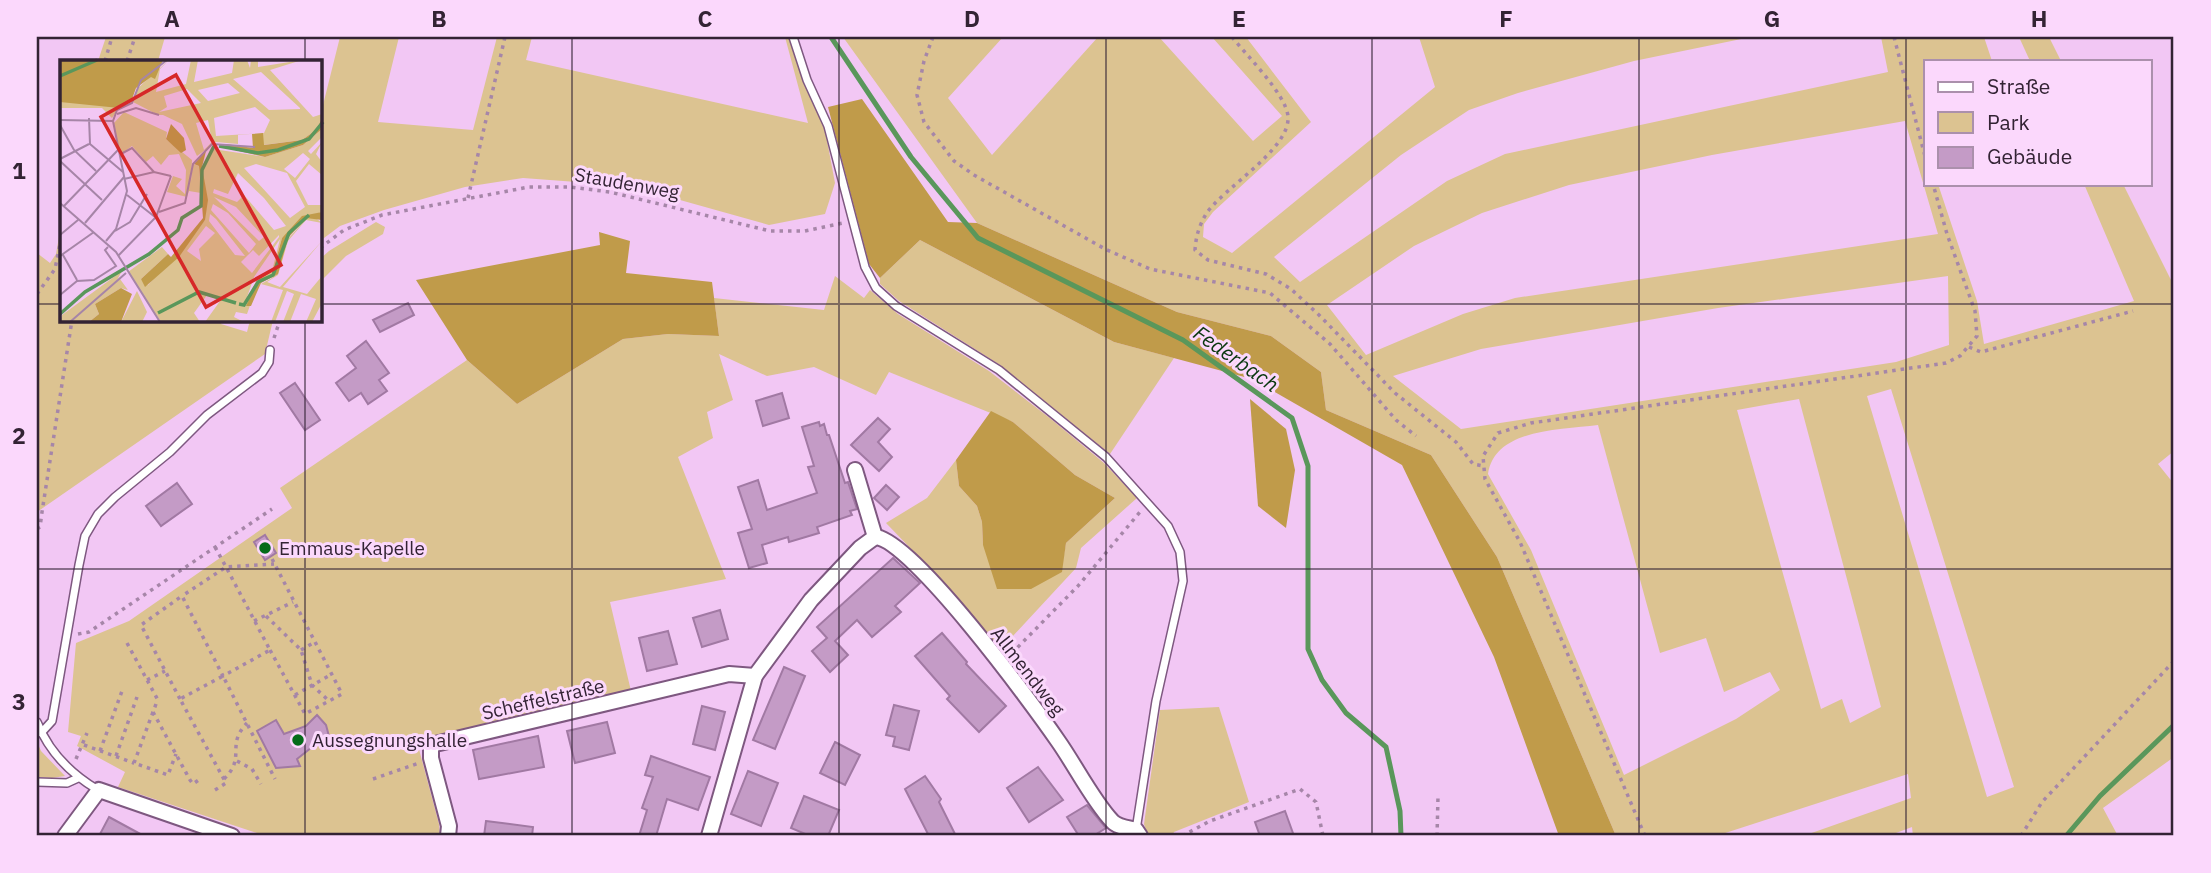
<svg xmlns="http://www.w3.org/2000/svg" width="2211" height="873" viewBox="0 0 2211 873" font-family="'IBM Plex Sans',sans-serif">
<style>
.green{fill:#dcc391;fill-rule:evenodd}
.forest{fill:#c09b4a}
.lines{fill:none;stroke-linecap:round;stroke-linejoin:round}
.stream{stroke:#5a975b;stroke-width:5}
.building{fill:#c49bc6;stroke:#a179a3;stroke-width:2}
.service-casing{stroke:#7e5880;stroke-width:10}
.minor-casing{stroke:#7e5880;stroke-width:18}
.path{stroke:#a686a8;stroke-width:3.5;stroke-dasharray:3.5 5;stroke-linecap:butt}
.service{stroke:#fff;stroke-width:7}
.minor{stroke:#fff;stroke-width:14}
.grid{fill:none;stroke:#332334;stroke-width:2;stroke-opacity:0.55}
.poi-dot{fill:#046b19;stroke:#fbd8fc;stroke-width:2.5}
.labels{text-anchor:middle;stroke-width:6;stroke-linejoin:round;paint-order:stroke}
.street-label{font-size:19px;fill:#332334;stroke:#fbd8fc}
.poi-label{font-size:19px;fill:#332334;stroke:#fbd8fc;text-anchor:start}
.water-label{font-size:21px;font-style:italic;fill:#0a380f;stroke:#fbd8fc}
.inset-river{fill:none;stroke:#5a975b;stroke-width:3.5}
.inset-road{fill:none;stroke:#a685a7;stroke-width:2}
.view{fill:#d62828;fill-opacity:0.15;stroke:#d62828;stroke-width:3.5}
.inset-edge{fill:none;stroke:#332334;stroke-width:3.5}
.neatline{fill:none;stroke:#332334;stroke-width:2.5}
.grid-label{font-size:23px;text-anchor:middle;font-weight:bold;fill:#332334}
</style>
<rect width="100%" height="100%" fill="#f2c7f4"/>
<g class="green">
<polygon points="106,37 165,37 158,61 98,61"/>
<polygon points="340,37 399,37 378,122 473,130 497,37 532,37 526,60 808,123 785,37 789,37 825,130 835,183 825,214 769,225 630,186 523,178 465,187 384,210 340,226 320,241 320,117"/>
<path d="M843 37H1003L948 98 992 155 1098 37H1159L1253 141 1282 116 1212 37H1246L1311 122 1213 212 1204 224 1203 237 1232 253 1435 87 1419 37H1751L1634 61 1518 93 1469 110 1401 155 1274 257 1300 282 1447 181 1505 154 1888 72 1881 37H1984L1992 61H1926V184H1938L1977 301 1984 344 2134 301 2084 184H2123L2174 286V451L2158 464 2174 484V757L2103 808 2118 836H1913L1912 827 1888 836H1803L1911 798 1908 774 1716 836H1616L1497 557 1431 455 1326 410 1321 372 1271 336 1177 312 977 223ZM1905 121 1938 234 1515 298 1463 314 1366 355 1327 305 1414 246 1482 213 1569 185 1712 155ZM1948 276 1949 345 1896 362 1461 429 1393 376 1481 349 1718 308ZM1891 389 2014 787 1987 797 1867 396ZM1799 399 1881 707 1850 723 1842 699 1821 709 1737 410ZM1598 425 1660 653 1706 638 1724 692 1770 672 1780 690 1736 719 1624 775 1531 550 1488 474C1495 428 1561 430 1598 425Z"/>
<polygon points="2019,37 2049,37 2061,61 2030,61"/>
<polygon points="376,222 385,227 383,234 346,256 321,281 320,291 320,259 329,251"/>
<polygon points="61,225 61,320 222,320 221,324 247,332 250,320 273,320 265,354 37,512 37,253 50,263 56,254"/>
<polygon points="920,240 1114,342 1174,358 1110,454 1000,365 899,301 880,284 880,278"/>
<polygon points="835,276 864,298 870,290 898,314 989,371 1051,419 1104,463 1137,498 1081,548 1076,568 999,651 914,552 886,523 927,498 956,460 959,486 977,506 982,522 983,545 1061,572 1066,543 1115,498 1075,475 1013,422 889,372 876,395 814,367 767,376 719,354 733,400 707,412 713,438 678,457 726,579 610,602 631,691 421,741 416,738 439,824 440,836 266,836 118,787 125,772 77,746 81,736 68,732 76,643 129,621 292,508 280,488 467,360 517,404 623,339 668,334 719,336 714,298 824,310"/>
<polygon points="1219,707 1249,802 1174,832 1172,836 1148,836 1144,824 1160,710"/>
<polygon points="37,742 41,751 65,776 52,778 37,777"/>
</g>
<g class="forest">
<polygon points="862,99 948,222 977,223 1177,312 1271,336 1321,372 1326,410 1431,455 1497,557 1616,836 1559,836 1494,657 1402,465 1252,379 1114,342 920,240 880,278 869,264 828,107"/>
<polygon points="599,232 630,241 626,273 712,282 719,336 668,334 623,339 517,404 467,360 416,280 600,245"/>
<polygon points="1250,399 1286,429 1295,470 1286,528 1258,506"/>
<polygon points="991,411 1013,422 1075,475 1115,498 1066,543 1062,572 1031,589 997,589 983,545 982,522 977,506 959,486 956,460"/>
</g>
<g class="lines">
<g class="stream">
<polyline points="831,37 911,157 978,238 1183,340 1292,418 1308,466 1308,649 1322,680 1346,713 1386,747 1400,811 1401,836"/>
<polyline points="2066,836 2100,796 2174,725"/>
</g>
</g>
<g class="building">
<polygon points="408,303 414,315 380,332 373,320"/>
<polygon points="366,341 389,373 379,380 387,391 368,404 361,393 349,401 336,383 356,368 347,356"/>
<polygon points="295,383 320,420 305,430 280,393"/>
<polygon points="782,393 789,418 763,426 756,401"/>
<polygon points="878,418 890,429 878,442 892,457 879,471 851,445"/>
<polygon points="819,422 820,426 824,424 827,435 829,435 845,483 848,482 857,509 850,511 852,515 817,527 819,533 789,542 788,537 762,545 767,563 749,568 738,533 752,529 738,487 758,480 767,510 817,493 808,467 814,466 802,427"/>
<polygon points="177,483 192,504 161,526 146,506"/>
<polygon points="886,485 899,497 887,510 874,498"/>
<polygon points="265,535 276,553 265,560 254,542"/>
<polygon points="893,558 920,583 895,606 901,612 872,637 857,620 835,641 848,655 830,672 812,651 827,638 817,627"/>
<polygon points="720,610 728,639 702,647 693,618"/>
<polygon points="668,631 677,664 647,671 639,638"/>
<polygon points="942,633 967,662 966,664 1006,706 979,732 947,699 950,696 915,656"/>
<polygon points="784,667 805,676 775,749 753,740"/>
<polygon points="894,705 919,711 909,750 893,746 895,737 886,735"/>
<polygon points="702,706 725,712 715,750 693,744"/>
<polygon points="317,715 326,725 330,740 316,744 297,759 300,766 276,768 257,731 276,720 284,734 306,726"/>
<polygon points="607,722 615,753 575,763 567,731"/>
<polygon points="538,736 544,767 479,779 473,750"/>
<polygon points="835,742 860,755 845,785 820,773"/>
<polygon points="651,756 710,777 698,810 667,799 656,836 639,836 647,810 642,808 653,777 645,775"/>
<polygon points="1038,767 1063,800 1029,822 1007,788"/>
<polygon points="748,771 778,783 761,826 731,814"/>
<polygon points="925,776 941,799 939,802 956,836 929,836 905,789"/>
<polygon points="804,796 839,810 828,836 810,836 791,828"/>
<polygon points="1087,805 1106,828 1093,836 1079,836 1067,817"/>
<polygon points="1285,811 1294,836 1260,836 1255,822"/>
<polygon points="109,817 144,836 99,836"/>
<polygon points="486,821 533,827 532,836 484,836"/>
</g>
<g class="lines">
<g class="service-casing">
<g id="service">
<polyline points="793,37 807,80 828,126 865,267 876,288 896,306 999,370 1106,457 1168,526 1180,552 1183,581 1156,701 1136,830"/>
<path d="M37 722C49 752 71 774 98 790"/>
<polyline points="41,733 52,721 79,565 85,536 98,514 115,497 170,452 207,415 262,373 269,362 270,350"/>
<polyline points="37,782 67,783 78,778"/>
</g>
</g>
<g class="minor-casing">
<g id="minor">
<polyline points="855,470 875,537"/>
<path d="M875 537C911 538 1034 706 1058 741 1075 765 1093 801 1112 821 1117 827 1129 828 1136 830L1140 836"/>
<polyline points="65,836 99,790 232,836"/>
<polyline points="448,836 449,826 431,758 431,745 729,674 755,676"/>
<polyline points="709,836 755,676 811,600 860,548 875,537"/>
</g>
</g>
<g class="path">
<polyline points="933,37 924,61 917,95 924,122 954,161 974,175 1105,249 1150,269 1270,293 1330,344 1396,420 1416,436"/>
<path d="M1232 37C1247 56 1285 93 1288 116 1291 149 1223 188 1206 214 1199 226 1196 236 1195 250L1208 260 1266 274 1291 289 1319 315 1395 393 1456 442 1473 464 1483 466"/>
<polyline points="1894,37 1926,160"/>
<polyline points="105,61 112,37"/>
<polyline points="127,61 135,37"/>
<polyline points="468,198 505,37"/>
<polyline points="320,248 344,230 382,215 529,187 570,187 610,192 770,231 805,231 843,223"/>
<polyline points="37,294 55,269 61,239"/>
<polyline points="274,338 280,320"/>
<polyline points="1969,347 1981,352 2133,311"/>
<polyline points="37,529 40,527 42,512 72,320"/>
<polyline points="215,547 226,567 274,564"/>
<polyline points="266,616 301,650 312,685 329,701"/>
<polyline points="254,621 293,602"/>
<polyline points="78,634 89,632 272,509"/>
<polyline points="127,643 159,702"/>
<polyline points="270,650 305,714 342,694 271,557"/>
<polyline points="301,650 315,642"/>
<polyline points="1010,651 1017,648 1078,586 1140,512"/>
<polyline points="147,680 165,671"/>
<polyline points="295,695 332,674"/>
<polyline points="180,699 141,625 182,596 223,676 270,650 226,567 182,596"/>
<polyline points="156,704 153,712 190,780 193,784 200,779"/>
<polyline points="153,712 134,763 168,775 176,754"/>
<polyline points="84,745 134,763"/>
<polyline points="100,751 122,691"/>
<polyline points="116,756 137,697"/>
<polyline points="76,759 87,733"/>
<polyline points="237,761 252,769 261,784"/>
<path d="M224 779C247 756 225 746 247 723"/>
<polyline points="373,779 419,763"/>
<polyline points="215,790 226,783 180,699 223,676 275,779"/>
<polyline points="1182,836 1210,821 1300,789 1316,802 1323,836"/>
<polyline points="1437,836 1438,797"/>
<polyline points="1645,836 1520,542 1485,479 1483,456 1498,433 1531,423 1946,363 1960,356 1977,336 1975,311 1947,234 1933,184"/>
<polyline points="2021,836 2042,802 2174,661"/>
</g>
<use href="#service" class="service"/>
<use href="#minor" class="minor"/>
</g>
<path class="grid" d="M305 37V61M572 37V836M839 37V836M1106 37V836M1372 37V836M1639 37V836M1906 37V836M37 304H61M320 304H2174M305 320V836M37 569H2174"/>
<g class="poi-dot">
<circle cx="265" cy="548" r="7"/>
<circle cx="298" cy="740" r="7"/>
</g>
<g class="labels">
<g class="street-label">
<text transform="translate(627 183) rotate(10)" y="7">Staudenweg</text>
<text transform="translate(1028 671) rotate(52)" y="7">Allmendweg</text>
<text transform="translate(543 699) rotate(-13)" y="7">Scheffelstraße</text>
</g>
<g class="poi-label">
<text x="279" y="555">Emmaus-Kapelle</text>
<text x="312" y="747">Aussegnungshalle</text>
</g>
<g class="water-label">
<text transform="translate(1236 359) rotate(35)" y="7">Federbach</text>
</g>
</g>
<g transform="translate(60 60)">
<rect width="262" height="262" fill="#f2c7f4"/>
<path d="M109 0 100 9 96 32 126 24 131 0H138L134 22 172 13 174 0H187L190 8 191 0H198V7L242 0 210 10 253 57 262 54V28V58L256 70 242 80 203 85V73L178 75V84L156 82 137 96 122 64 103 55H113H98L73 42 78 28ZM201 12 240 48V49L209 50 173 19ZM168 23 180 33 148 41 138 30ZM127 29 141 43 99 52 107 47 104 36ZM195 47 210 60 204 73 156 76 154 58ZM148 60 152 82 144 90 136 63ZM16 41 41 44 59 48 52 58 42 48H0V42ZM64 52 107 72 106 79 132 100 131 121 133 104 139 106 141 133 129 131 127 137 107 132 113 116 122 119 116 126 125 134 126 110 119 94 109 95 101 105 93 96 86 102 72 86 60 95 54 63ZM262 69V77L248 91 251 94 262 82 256 94 262 102V115L249 104 236 121 248 145H262V152L252 155 262 163 246 160 228 181 218 215 207 222 220 227 262 181 223 227 247 234 262 216V243L252 262H246L256 239 241 234 230 262H223L234 234 227 231 215 262H211L223 230 201 224 212 218 228 179 244 161 222 178 212 214 199 220 187 254 176 252 174 257 184 262H145L160 241 147 235 134 253 140 262H101L68 212 102 187 108 194 81 219 88 225 145 160 143 110 153 89 205 97 243 85ZM243 93 250 99 235 118 224 109ZM196 104 227 113 245 147 230 158 184 108ZM178 113 204 138 226 166 214 170 184 135 177 142 153 133 154 129 168 134ZM154 137 176 147 204 177 199 181ZM153 144 168 153 196 184 189 193 151 150ZM150 154 156 159 185 196 175 195 149 161ZM146 166 155 173 139 189 141 201 127 191ZM219 175V177L192 213 181 202 193 190 199 196ZM220 179 212 211 198 218 186 240 194 217ZM62 211 56 222 60 219 68 230 61 228 35 244 39 254 29 262H0L2 255ZM77 231 87 252 82 262H61Z" fill="#dcc391" fill-rule="evenodd"/>
<path d="M0 0H103L95 19 91 17 76 28 71 42 59 48 0 42ZM262 58V69L243 85 205 97 166 88V84L193 88 192 74 203 73 204 85 242 80 256 70ZM111 64 124 78 126 90 121 93 106 79ZM146 91 142 107 148 140 145 160 119 197 85 227 81 219 108 194 111 197 143 158 139 106 134 104ZM262 152V160L246 158 228 178 218 214 201 223 191 246H186L199 219 212 214 222 178 242 156ZM61 228 72 234 61 262H29L39 254 35 244Z" fill="#c09b4a"/>
<path class="inset-river" d="M0 16 37 0M159 86 198 93 218 90 249 79 263 62M179 244 184 245 198 222 213 215 229 173 249 155M98 253 139 232 176 243M0 254 25 232 89 194 118 170 122 158 141 146 142 110 154 86"/>
<path class="inset-road" d="M57 54 76 48 99 55M29 58 30 84 63 112M0 60 53 61M53 61 57 50 72 43 81 20 107 0M0 65 14 90 36 111M59 95 72 88 94 112M0 99 29 84M0 101 42 140M64 119 94 112 111 116M67 135 95 157M0 143 56 192 100 262M4 146 58 90M99 152 125 143 133 104 152 84 195 87M25 163 64 117M55 171 70 162 87 134M0 175 18 160M46 181 56 169 67 131 53 61M3 195 17 220M0 196 34 172M58 196 96 157 111 116M0 235 17 221 34 220 56 206 45 190 48 187M10 262 66 213"/>
<path class="view" d="M116 15 221 205 146 247 41 57Z"/>
<rect width="262" height="262" class="inset-edge"/>
</g>
<rect width="2211" height="873" fill="none" stroke="#fbd8fc" stroke-width="77"/>
<rect x="1924" y="60" width="228" height="126" fill="#fbd8fc" stroke="#ab90ac" stroke-width="2"/>
<rect x="1938" y="82" width="35" height="10" fill="#ffffff" stroke="#ab90ac" stroke-width="2"/>
<text x="1987" y="94" font-size="21" fill="#332334">Straße</text>
<rect x="1938" y="112" width="35" height="21" fill="#dcc391" stroke="#ab90ac" stroke-width="2"/>
<text x="1987" y="130" font-size="21" fill="#332334">Park</text>
<rect x="1938" y="147" width="35" height="21" fill="#c49bc6" stroke="#ab90ac" stroke-width="2"/>
<text x="1987" y="164" font-size="21" fill="#332334">Gebäude</text>
<rect x="38" y="38" width="2134" height="796" class="neatline"/>
<g class="grid-label">
<text x="172" y="27">A</text>
<text x="439" y="27">B</text>
<text x="705" y="27">C</text>
<text x="972" y="27">D</text>
<text x="1239" y="27">E</text>
<text x="1506" y="27">F</text>
<text x="1772" y="27">G</text>
<text x="2039" y="27">H</text>
<text x="19" y="179">1</text>
<text x="19" y="444">2</text>
<text x="19" y="710">3</text>
</g>
</svg>
